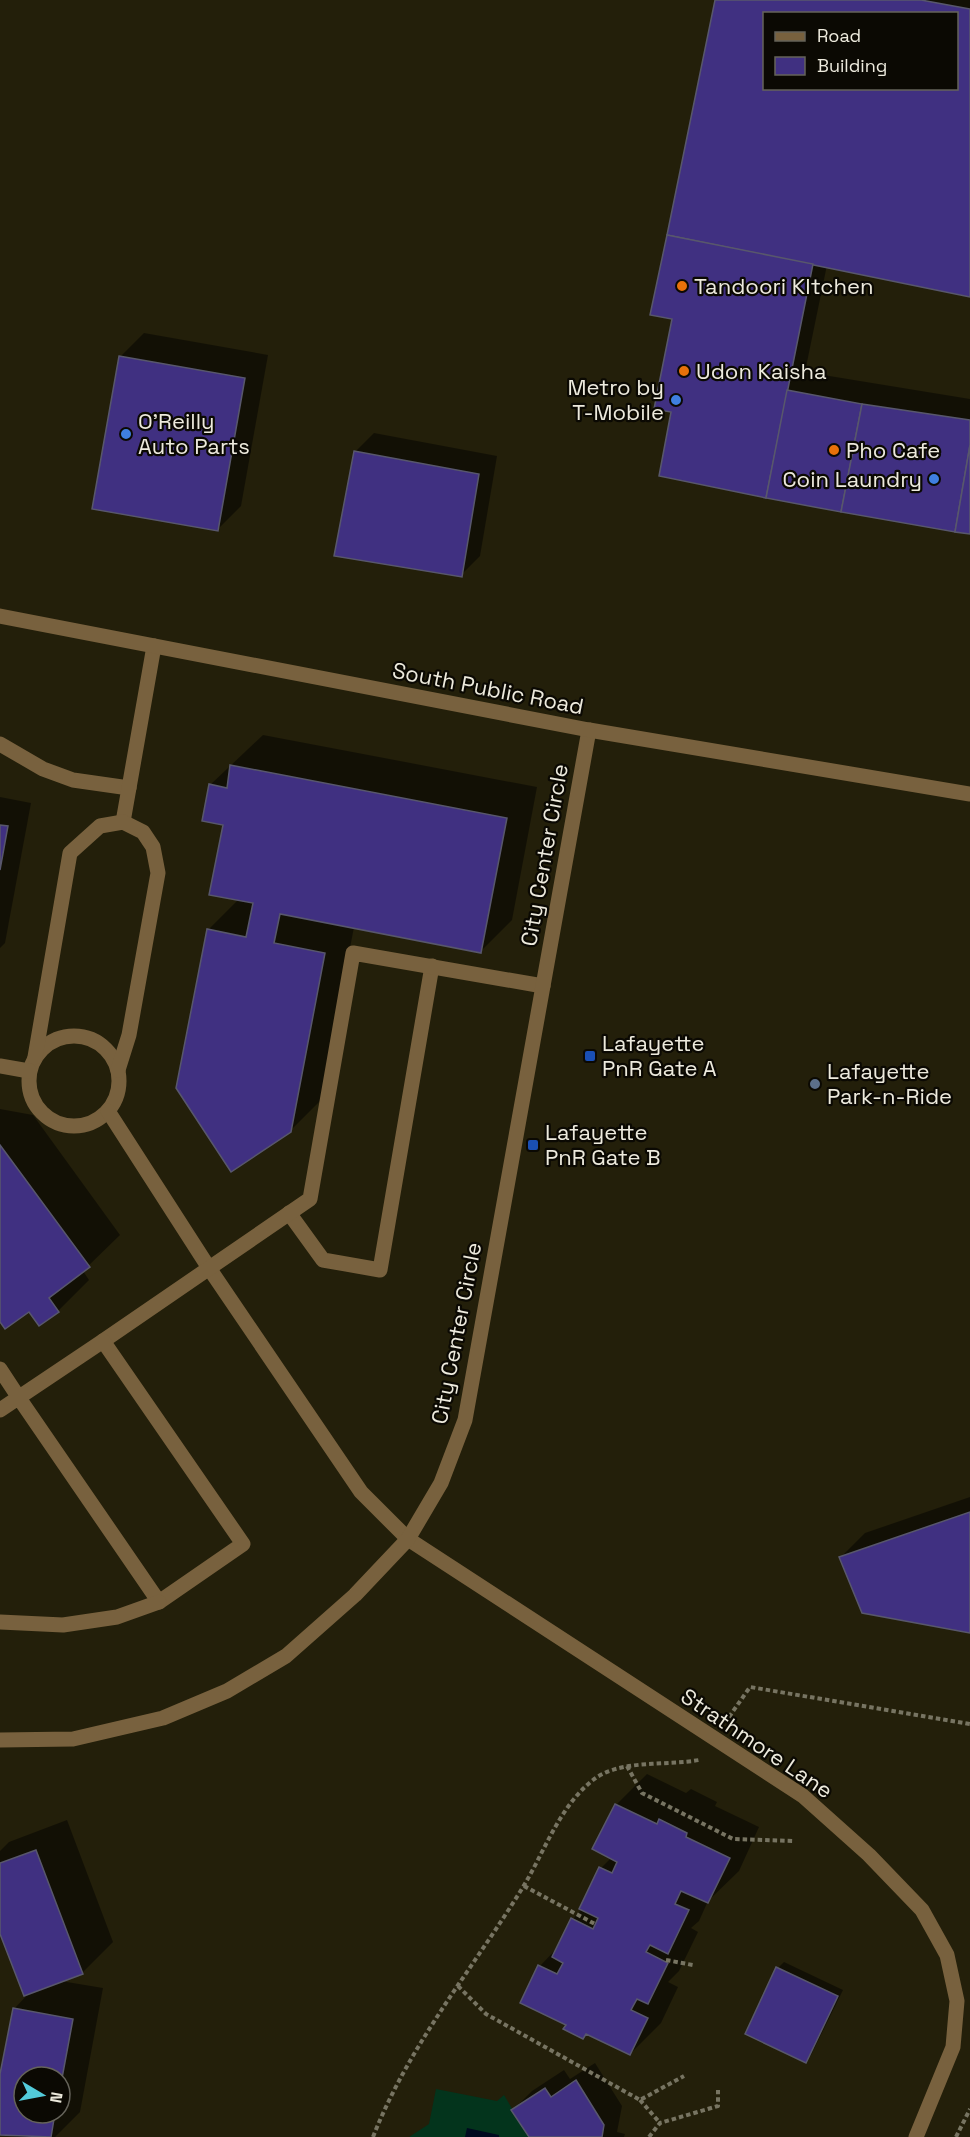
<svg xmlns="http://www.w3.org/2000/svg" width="970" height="2137" viewBox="0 0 970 2137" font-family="'Space Grotesk',sans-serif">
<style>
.green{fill:#03341c}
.water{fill:#000a1f}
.shadow{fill:#0007;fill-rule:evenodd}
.building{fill:#403081;stroke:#58576c;stroke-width:1.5;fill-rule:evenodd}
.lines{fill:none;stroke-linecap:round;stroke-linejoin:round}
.path{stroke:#777462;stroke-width:4;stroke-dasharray:4.5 3;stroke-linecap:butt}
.service{stroke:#78613e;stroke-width:15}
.minor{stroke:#78613e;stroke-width:15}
.tertiary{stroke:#78613e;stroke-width:15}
.food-dot{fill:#e8710a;stroke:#0b0903;stroke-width:2}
.shop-dot{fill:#3f7fe0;stroke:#0b0903;stroke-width:2}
.transit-dot{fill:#1a4fb4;stroke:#0b0903;stroke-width:2}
.service-dot{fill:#5c6f8a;stroke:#0b0903;stroke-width:2}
.labels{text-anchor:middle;stroke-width:4.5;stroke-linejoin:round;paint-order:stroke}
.poi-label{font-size:22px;fill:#edeadd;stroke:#0b0903;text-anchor:start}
.street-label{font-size:22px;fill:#edeadd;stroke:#0b0903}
</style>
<rect width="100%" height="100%" fill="#231f0a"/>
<polygon class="green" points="436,2089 497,2101 504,2095 529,2137 409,2137 429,2124"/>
<polygon class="water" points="467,2128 499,2135 499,2137 465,2137"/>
<g class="shadow">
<path d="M717 0H970V295L827 265 805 372 970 399V533L673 411 674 318ZM764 14H956V88H764Z"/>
<polygon points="144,333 268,355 241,506 217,530 120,357"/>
<polygon points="374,433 497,456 480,556 461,575 355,452"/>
<polygon points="263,735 537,787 512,920 481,951 354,927 321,1100 290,1131 208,930 239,899 225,824 210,785"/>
<polygon points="0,797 31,803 5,943 0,948"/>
<polygon points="0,1109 33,1115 120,1235 83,1271 89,1280 58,1311 40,1324 29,1310 0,1319"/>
<polygon points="970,1497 970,1631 841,1557 865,1533"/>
<polygon points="647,1774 686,1793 691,1789 717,1802 715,1806 759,1827 739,1871 708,1901 699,1921 691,1928 698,1932 679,1971 668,1982 678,1987 661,2023 630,2054 587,2033 583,2038 568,2025 540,1966 558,1947 573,1919 582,1909 601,1868 612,1857 616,1805"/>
<path d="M67 1820 113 1942 82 1973 61 1981 103 1988 80 2112 55 2137H18L0 2134V2082L14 2009 30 1992 0 1930V1851L9 1842ZM24 2077H60V2113H24Z"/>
<polygon points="784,1962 843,1990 811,2055 805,2062 778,1968"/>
<polygon points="595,2063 622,2106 617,2132 625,2134 624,2137 531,2137 513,2110 532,2091 564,2070 570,2079"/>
</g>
<g class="building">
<path d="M715 0H921L970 9V297L667 235ZM764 14H956V88H764Z"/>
<polygon points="667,235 813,264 766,498 659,476 671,412 654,409 672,319 650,315"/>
<polygon points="119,356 245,378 218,531 92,509"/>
<polygon points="787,390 862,404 841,512 766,498"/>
<polygon points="862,404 970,420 970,445 955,532 841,512"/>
<polygon points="970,445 970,534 955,532"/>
<polygon points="354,451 479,474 462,577 334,556"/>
<polygon points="230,765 507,818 481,953 280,914 274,943 325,953 291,1132 231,1172 176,1088 207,929 246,937 253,903 209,895 223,825 202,821 209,784 227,788"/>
<polygon points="0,825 8,826 0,870"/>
<polygon points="0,1145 90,1267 49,1298 59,1312 39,1326 29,1312 5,1329 0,1322"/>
<polygon points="970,1512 970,1633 862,1613 839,1557"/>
<polygon points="615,1804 657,1824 659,1819 687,1833 686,1837 730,1858 708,1903 681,1891 675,1904 689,1910 668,1954 650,1945 646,1952 668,1963 648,2004 637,1999 631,2010 648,2018 630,2055 586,2034 583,2039 563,2029 566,2025 520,2003 538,1965 557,1974 563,1963 552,1957 571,1918 593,1929 598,1918 579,1909 599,1867 612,1873 617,1862 592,1849"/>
<polygon points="36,1850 83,1974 24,1996 0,1934 0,1863"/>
<polygon points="776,1967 838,1996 806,2063 745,2034"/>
<polygon points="13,2008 73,2019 60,2089 60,2077 24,2077 24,2113 55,2113 51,2137 0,2135 0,2074"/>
<polygon points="576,2080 604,2125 602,2137 529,2137 511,2110 545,2088 551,2097"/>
</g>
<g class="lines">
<g class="path">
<polyline points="729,1717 750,1687 970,1724"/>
<polyline points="627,1766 642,1793 733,1839 793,1841"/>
<polyline points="524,1886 595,1924"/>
<polyline points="666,1960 693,1965"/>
<polyline points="458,1986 486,2014 640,2100 684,2076"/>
<polyline points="640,2100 660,2123"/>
<path d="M373 2137C409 2045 472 1970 523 1887 545 1851 559 1807 593 1780 619 1759 667 1766 699 1760"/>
<polyline points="649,2137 660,2123 718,2106 718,2090"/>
<polyline points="956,2137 970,2109"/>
</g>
<g class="service">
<polyline points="0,744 43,769 73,780 129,788"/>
<polyline points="123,822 154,646"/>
<circle cx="74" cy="1081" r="45"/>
<polyline points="35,1057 70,853 100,826 123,822 143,832 153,847 158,873 129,1035 118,1070"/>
<polyline points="0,1066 29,1071"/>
<polyline points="108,1111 209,1268 361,1492 408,1539"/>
<polyline points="289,1213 323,1260 380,1270 432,966"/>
<polyline points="103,1341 310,1199 353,953 543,986"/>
<polyline points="0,1369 19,1398 159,1602 243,1544 103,1341 0,1410"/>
<polyline points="0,1622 63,1625 117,1617 159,1602"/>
</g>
<g class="minor">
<polyline points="408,1539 803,1796 869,1855 922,1910 947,1955 957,2001 953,2047 916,2137"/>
<polyline points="0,1740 73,1739 163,1718 227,1691 286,1656 355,1595 408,1539 441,1483 465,1420 589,730"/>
</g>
<polyline class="tertiary" points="0,616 589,730 970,794"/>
</g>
<g class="food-dot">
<circle cx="682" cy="286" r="6"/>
<circle cx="684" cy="371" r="6"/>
<circle cx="834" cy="450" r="6"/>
</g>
<g class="shop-dot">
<circle cx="676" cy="400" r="6"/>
<circle cx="126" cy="434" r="6"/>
<circle cx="934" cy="479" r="6"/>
</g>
<g class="transit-dot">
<rect x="584" y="1050" width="12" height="12" rx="3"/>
<rect x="527" y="1139" width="12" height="12" rx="3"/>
</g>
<circle class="service-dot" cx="815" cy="1084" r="6"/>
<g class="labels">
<g class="poi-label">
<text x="694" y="294">Tandoori KItchen</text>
<text x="696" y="379">Udon Kaisha</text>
<text x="664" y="395" text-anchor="end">Metro by<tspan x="664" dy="25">T-Mobile</tspan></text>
<text x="138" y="429">O'Reilly<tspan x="138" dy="25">Auto Parts</tspan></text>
<text x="846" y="458">Pho Cafe</text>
<text x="922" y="487" text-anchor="end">Coin Laundry</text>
<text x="602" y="1051">Lafayette<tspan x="602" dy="25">PnR Gate A</tspan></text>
<text x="827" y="1079">Lafayette<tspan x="827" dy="25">Park-n-Ride</tspan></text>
<text x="545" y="1140">Lafayette<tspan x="545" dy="25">PnR Gate B</tspan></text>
</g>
<g class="street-label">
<text transform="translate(488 688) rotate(11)" y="8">South Public Road</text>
<text transform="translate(544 855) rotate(-80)" y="8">City Center Circle</text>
<text transform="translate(456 1333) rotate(-79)" y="8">City Center Circle</text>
<text transform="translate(757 1743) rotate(34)" y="8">Strathmore Lane</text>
</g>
</g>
<rect x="763" y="12" width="195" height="78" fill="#0b0903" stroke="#65635a" stroke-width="1.5"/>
<rect x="775" y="32" width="30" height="9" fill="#78613e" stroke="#65635a" stroke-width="1.5"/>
<text x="817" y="42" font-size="18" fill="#edeadd">Road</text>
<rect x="775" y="57" width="30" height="18" fill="#403081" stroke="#65635a" stroke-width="1.5"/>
<text x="817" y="72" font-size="18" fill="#edeadd">Building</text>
<g transform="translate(42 2095) rotate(100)"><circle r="28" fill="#0b0903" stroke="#65635a" stroke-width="1.5"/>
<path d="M0-4.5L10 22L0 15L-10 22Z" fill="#53cbda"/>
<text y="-9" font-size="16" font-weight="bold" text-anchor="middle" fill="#edeadd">N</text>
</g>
</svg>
